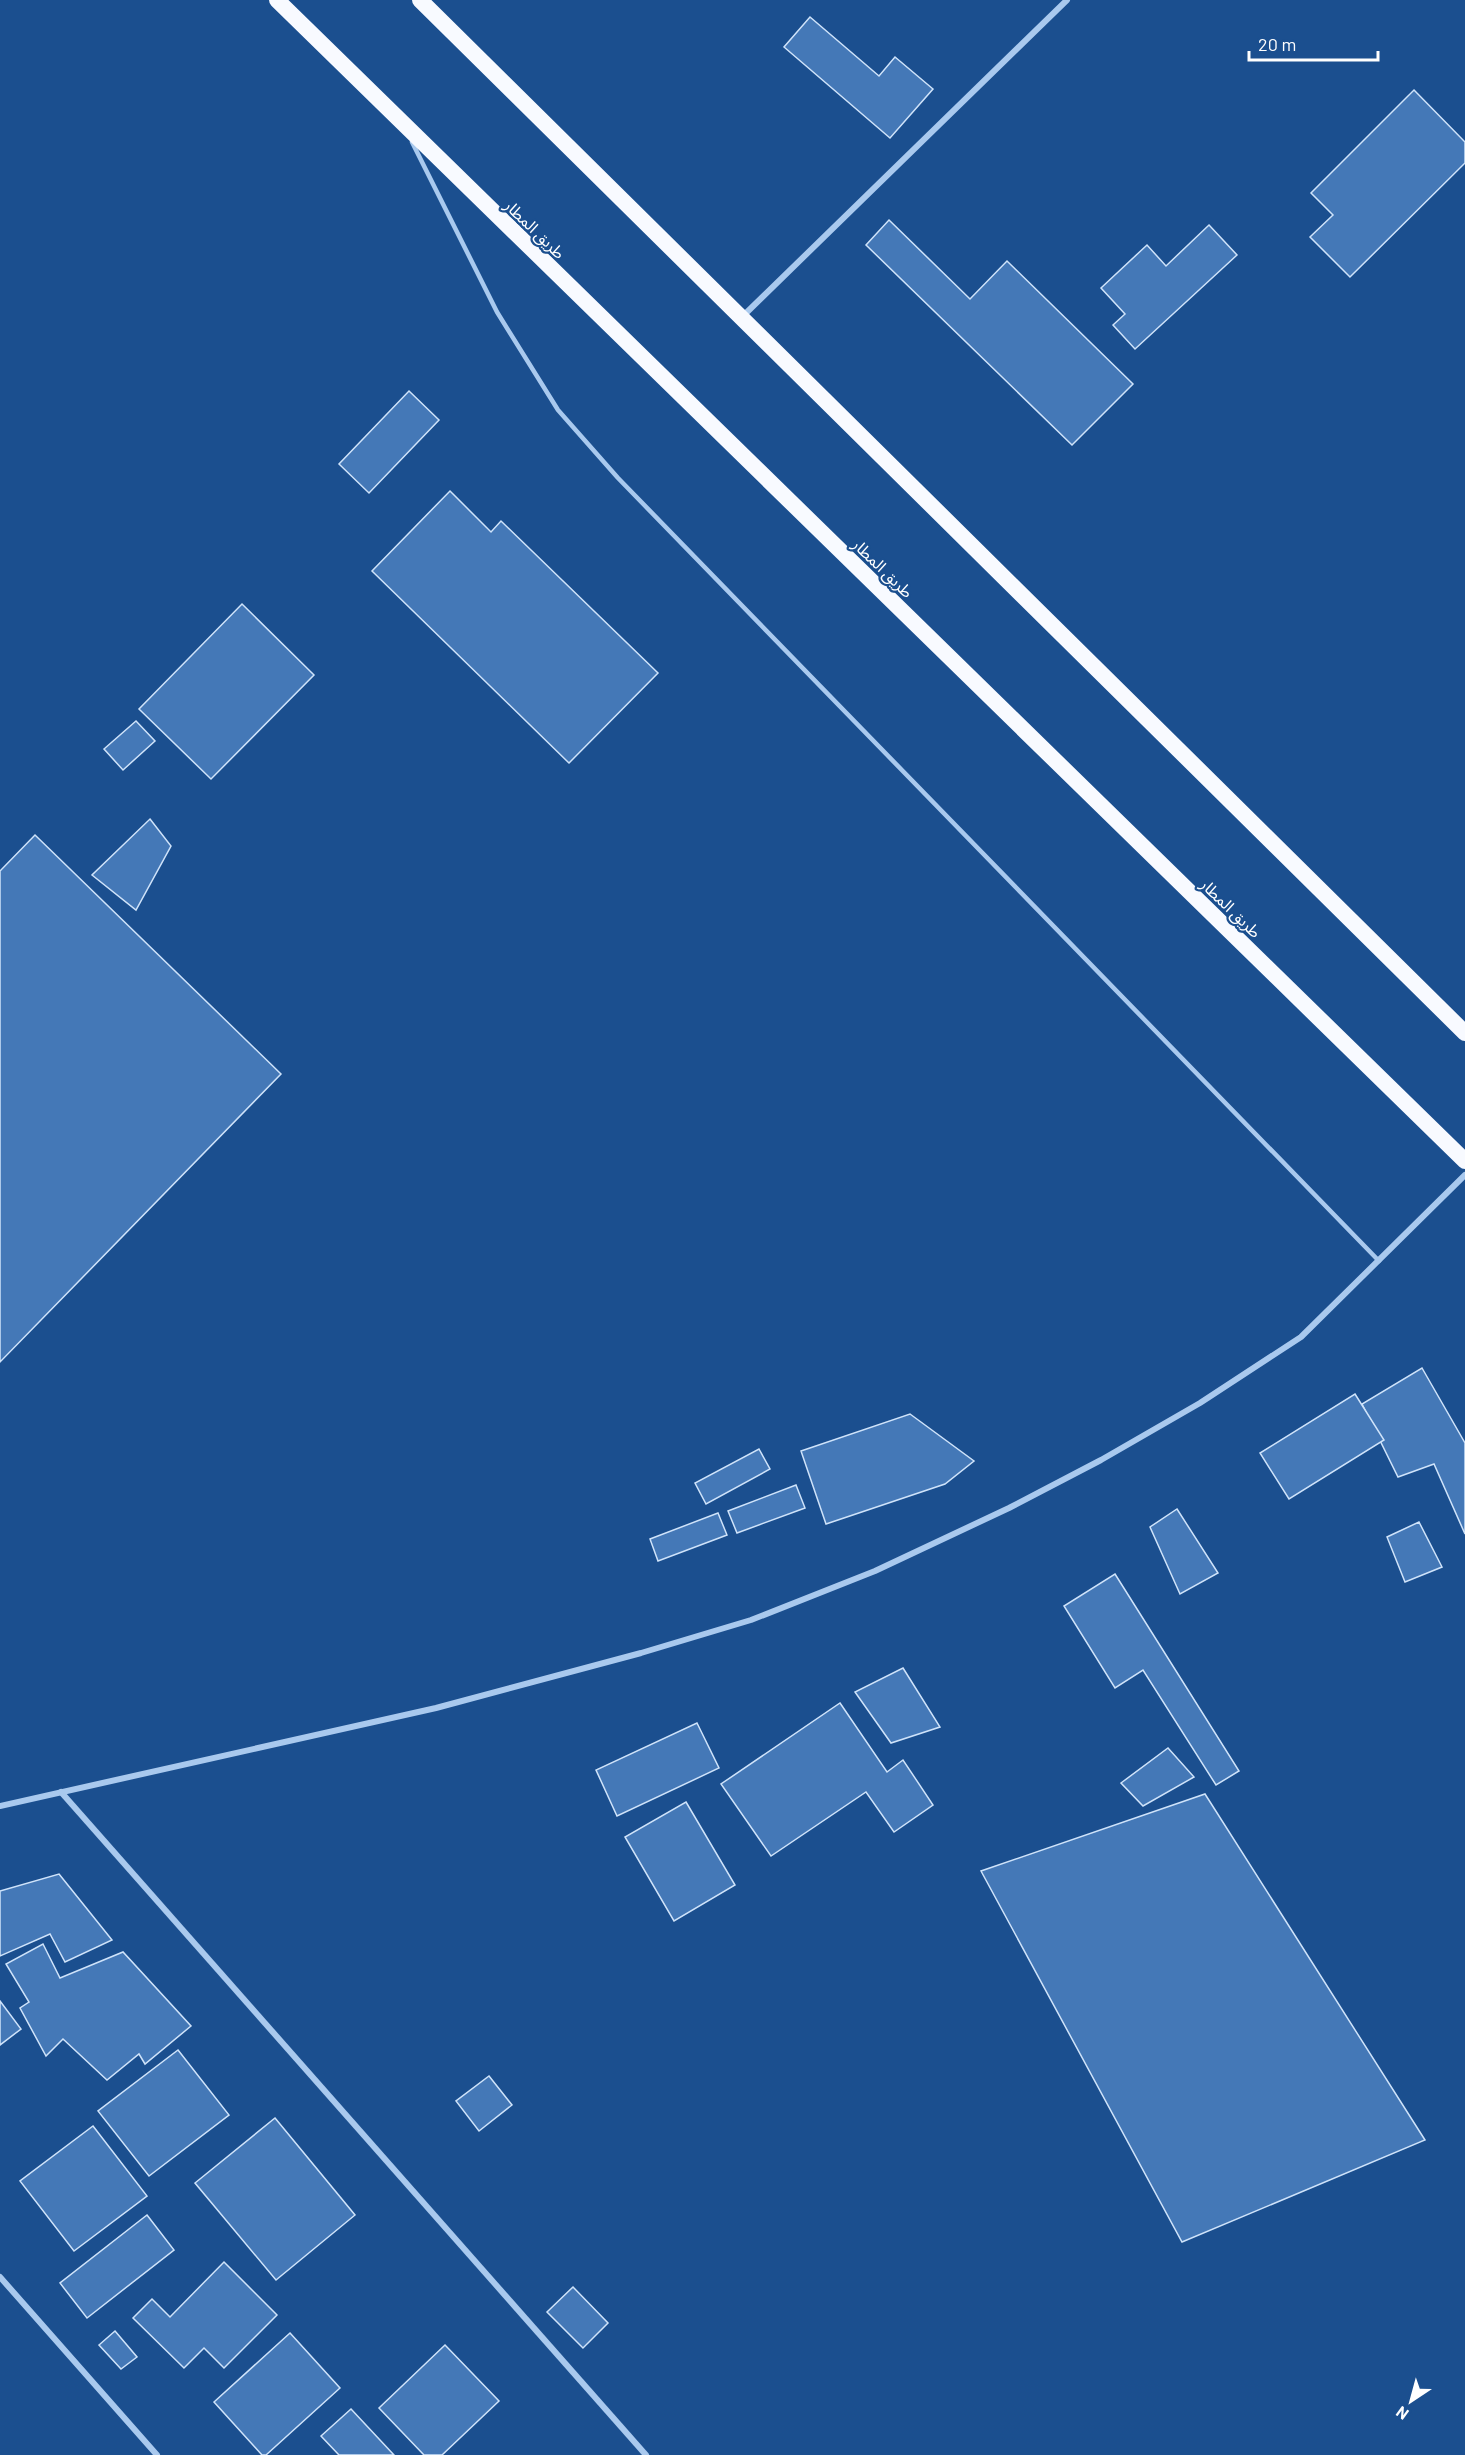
<svg xmlns="http://www.w3.org/2000/svg" width="1465" height="2455" viewBox="0 0 1465 2455" font-family="Barlow,'Noto Sans Arabic',sans-serif">
<style>
.building{fill:#4478b7;stroke:#cfe3fa;stroke-width:1.5}
.lines{fill:none;stroke-linecap:round;stroke-linejoin:round}
.service{stroke:#a9c9ee;stroke-width:4.5}
.minor{stroke:#a9c9ee;stroke-width:6}
.trunk{stroke:#f8faff;stroke-width:16}
.labels{text-anchor:middle;stroke-width:4.5;stroke-linejoin:round;paint-order:stroke}
.street-label{font-size:16px;fill:#fff;stroke:#1b4f8f}
</style>
<rect width="100%" height="100%" fill="#1b4f8f"/>
<g class="building">
<polygon points="810,17 879,76 895,57 933,89 890,138 784,47"/>
<polygon points="1414,90 1465,142 1465,163 1350,277 1310,237 1333,215 1311,193"/>
<polygon points="889,220 970,299 1007,261 1133,384 1072,445 866,245"/>
<polygon points="1209,225 1237,255 1135,349 1113,325 1125,314 1101,288 1147,245 1166,266"/>
<polygon points="409,391 439,420 369,493 339,464"/>
<polygon points="450,491 491,532 501,521 658,673 569,763 372,571"/>
<polygon points="242,604 314,675 211,779 139,709"/>
<polygon points="136,721 155,741 123,770 104,749"/>
<polygon points="150,819 171,846 136,910 92,875"/>
<polygon points="35,835 281,1074 0,1362 0,871"/>
<polygon points="1422,1368 1465,1443 1465,1534 1434,1464 1398,1477 1362,1404"/>
<polygon points="1355,1394 1384,1440 1289,1499 1260,1453"/>
<polygon points="910,1414 974,1461 945,1484 826,1524 801,1451"/>
<polygon points="759,1449 770,1469 706,1504 695,1483"/>
<polygon points="796,1485 805,1508 737,1533 728,1511"/>
<polygon points="1177,1509 1218,1573 1180,1594 1150,1527"/>
<polygon points="718,1513 727,1535 658,1561 650,1539"/>
<polygon points="1419,1522 1442,1567 1405,1582 1387,1537"/>
<polygon points="1115,1574 1239,1771 1216,1785 1143,1670 1115,1688 1064,1606"/>
<polygon points="903,1668 940,1727 891,1743 855,1692"/>
<polygon points="840,1703 887,1772 903,1760 933,1805 894,1832 866,1792 771,1856 721,1784"/>
<polygon points="697,1723 719,1768 617,1816 596,1770"/>
<polygon points="1168,1748 1194,1777 1143,1806 1121,1783"/>
<polygon points="1205,1794 1425,2140 1182,2242 981,1871"/>
<polygon points="686,1802 735,1885 674,1921 625,1837"/>
<polygon points="59,1874 112,1940 65,1962 50,1934 0,1956 0,1891"/>
<polygon points="43,1944 60,1978 123,1952 191,2026 145,2064 139,2054 107,2080 63,2039 46,2056 20,2008 29,2002 6,1964"/>
<polygon points="0,2001 21,2029 0,2045"/>
<polygon points="178,2050 229,2115 149,2176 98,2111"/>
<polygon points="489,2076 512,2105 479,2131 456,2101"/>
<polygon points="275,2118 355,2215 276,2280 195,2183"/>
<polygon points="93,2126 147,2196 74,2251 20,2181"/>
<polygon points="147,2215 174,2250 87,2318 60,2283"/>
<polygon points="224,2262 277,2315 224,2368 204,2348 184,2368 133,2318 152,2299 170,2317"/>
<polygon points="573,2287 608,2323 583,2348 547,2312"/>
<polygon points="115,2331 137,2357 121,2369 99,2345"/>
<polygon points="290,2333 340,2388 266,2455 262,2455 214,2402"/>
<polygon points="445,2345 499,2401 442,2455 424,2455 379,2408"/>
<polygon points="351,2409 394,2455 339,2455 321,2436"/>
</g>
<g class="lines">
<polyline class="service" points="412,142 497,312 558,410 618,478 1379,1261"/>
<g class="minor">
<polyline points="743,316 1067,0"/>
<polyline points="61,1792 646,2455"/>
<polyline points="0,1806 436,1708 641,1653 751,1620 875,1571 1009,1508 1101,1460 1200,1403 1301,1337 1465,1175"/>
<polyline points="0,2277 157,2455"/>
</g>
<g class="trunk">
<polyline points="277,0 1465,1161"/>
<polyline points="420,0 1465,1033"/>
</g>
</g>
<g class="labels">
<g class="street-label">
<text transform="translate(535 229) rotate(44)" y="6">طريق المطار</text>
<text transform="translate(883 568) rotate(44)" y="6">طريق المطار</text>
<text transform="translate(1231 908) rotate(44)" y="6">طريق المطار</text>
</g>
</g>
<g transform="translate(1411 2401) rotate(216)" stroke="#1b4f8f" stroke-width="4.5" paint-order="stroke">
<path d="M0-4.5L10 22L0 15L-10 22Z" fill="#ffffff"/>
<text y="-9" font-size="16" font-weight="bold" text-anchor="middle" fill="#ffffff">N</text>
</g>
<path d="M1249 51v9h129v-9" fill="none" stroke="#ffffff" stroke-width="3"/>
<text x="1258" y="51" font-size="18" fill="#ffffff" stroke="#1b4f8f" stroke-width="4.5" paint-order="stroke">20 m</text>
</svg>
